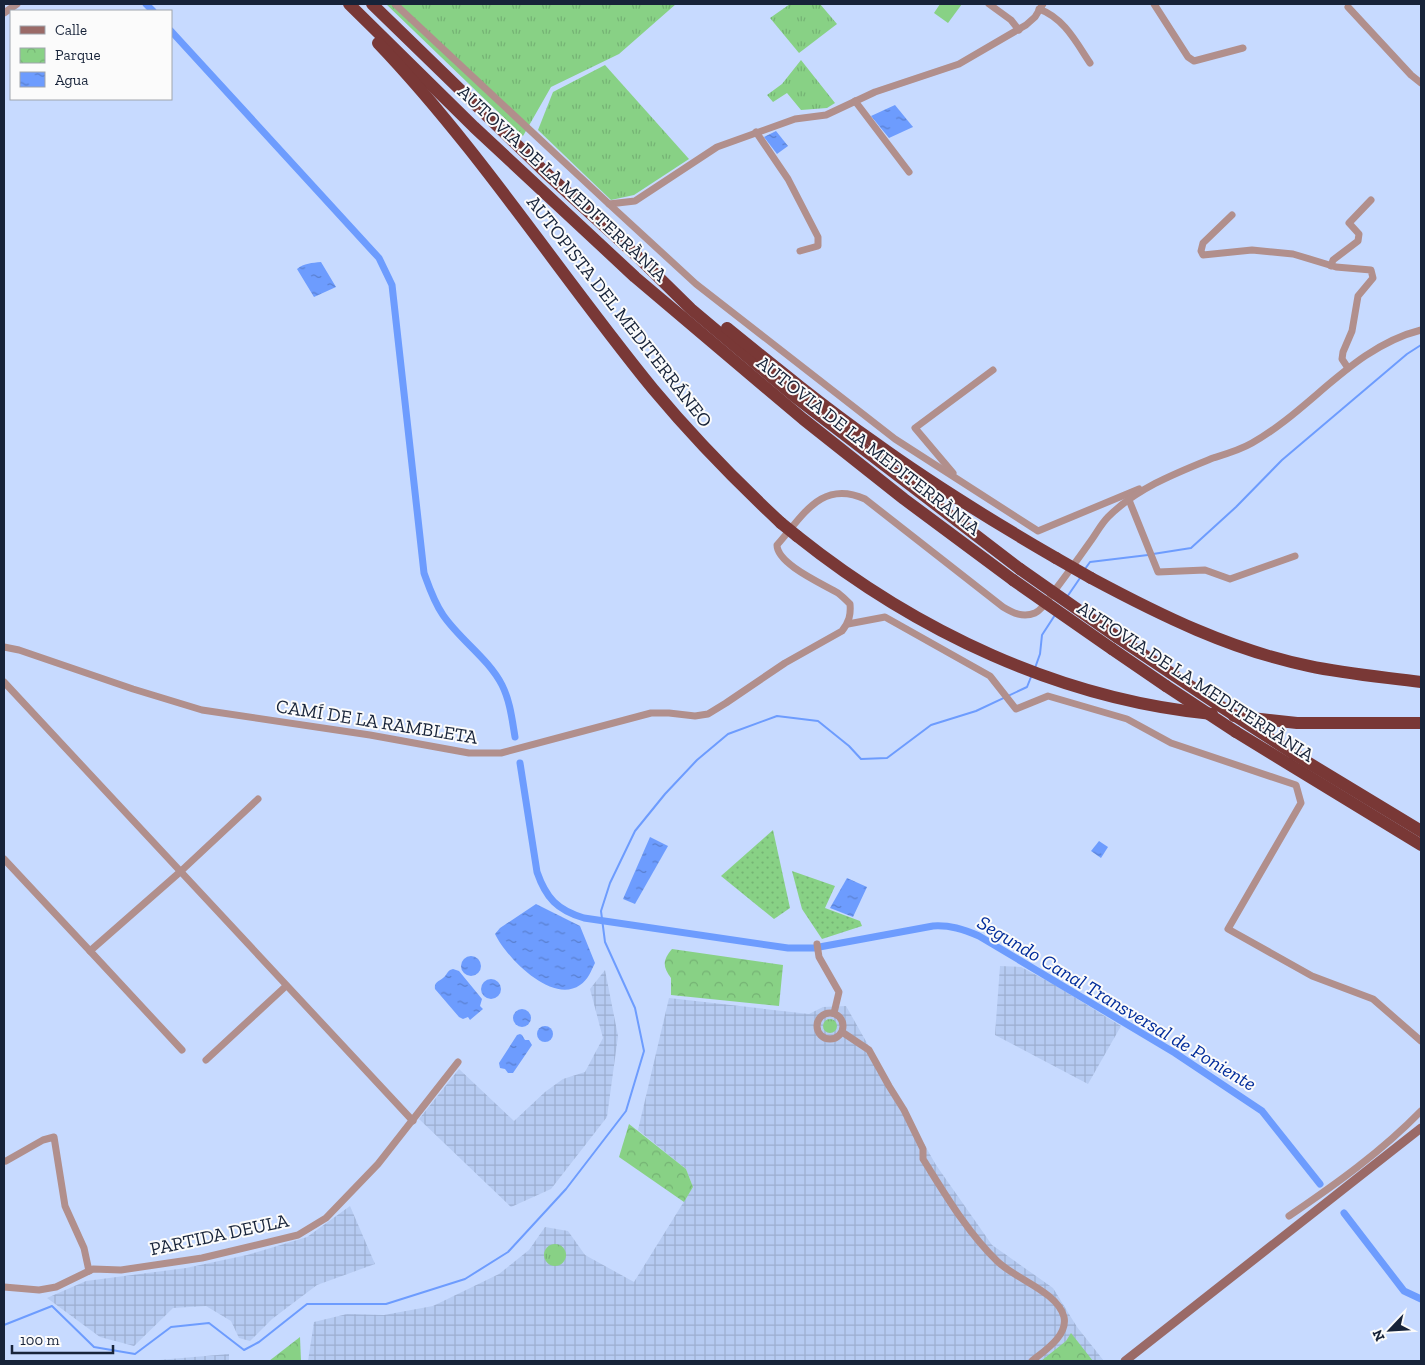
<svg xmlns="http://www.w3.org/2000/svg" width="1425" height="1365" viewBox="0 0 1425 1365" font-family="'Zilla Slab',serif">
<style>
.industrial{fill:url(#industrial-grid)}
.grass{fill:url(#grass-tufts)}
.park{fill:url(#park-crowns)}
.garden{fill:url(#garden-dots)}
.pitch{fill:#88d185}
.water{fill:url(#water-ripples)}
.lines{fill:none;stroke-linecap:round;stroke-linejoin:round}
.stream{stroke:#6d9cfe;stroke-width:2}
.canal{stroke:#6d9cfe;stroke-width:7}
.street{stroke:#b18f8c;stroke-width:7}
.secondary{stroke:#9a6a67;stroke-width:9}
.highway{stroke:#793836;stroke-width:12}
.highway-bridge{stroke:#793836;stroke-width:12}
.labels{text-anchor:middle;stroke-width:4;stroke-linejoin:round;paint-order:stroke}
.street-label{font-size:19px;fill:#172339;stroke:#fbfbfb}
.water-label{font-size:20px;font-style:italic;fill:#022d9b;stroke:#fbfbfb}
</style>
<defs>
<pattern id="industrial-grid" width="8" height="8" patternUnits="userSpaceOnUse" patternTransform="scale(1.25)"><rect width="8" height="8" fill="#b6cbf2"/><path d="M0 4h8M4 0v8" fill="none" stroke="#9caed0"/></pattern>
<pattern id="grass-tufts" width="24" height="20" patternUnits="userSpaceOnUse" patternTransform="scale(1.25)"><rect width="24" height="20" fill="#88d185"/><path d="M3 7l-1-3M5 7V3M7 7l1-3M15 17l-1-3M17 17v-4M19 17l1-3" fill="none" stroke="#75b374"/></pattern>
<pattern id="park-crowns" width="20" height="18" patternUnits="userSpaceOnUse" patternTransform="scale(1.25)"><rect width="20" height="18" fill="#88d185"/><path d="M2 6a3 3 0 1 1 6 0M12 15a3 3 0 1 1 6 0" fill="none" stroke="#75b374"/></pattern>
<pattern id="garden-dots" width="8" height="8" patternUnits="userSpaceOnUse" patternTransform="scale(1.25)"><rect width="8" height="8" fill="#88d185"/><path d="M2 2h.1M6 6h.1" fill="none" stroke="#75b374" stroke-width="1.8" stroke-linecap="round"/></pattern>
<pattern id="water-ripples" width="26" height="14" patternUnits="userSpaceOnUse" patternTransform="scale(1.25)"><rect width="26" height="14" fill="#6d9cfe"/><path d="M2 4q2-2 4 0t4 0M15 11q2-2 4 0t4 0" fill="none" stroke="#597fcf"/></pattern>
</defs>
<rect width="100%" height="100%" fill="#c7daff"/>
<g class="industrial">
<polygon points="1000,966 1021,967 1053,984 1121,1026 1088,1084 995,1035"/>
<polygon points="605,970 618,1036 607,1117 551,1189 511,1207 419,1119 459,1069 514,1121 545,1092 563,1079 585,1072 603,1038 590,989"/>
<polygon points="669,998 809,1014 823,1007 846,1006 936,1165 992,1245 1053,1288 1077,1327 1104,1361 308,1361 314,1322 347,1314 384,1315 433,1306 499,1274 529,1250 545,1227 568,1231 585,1255 634,1282 693,1187 686,1169 638,1130"/>
<polygon points="350,1206 375,1264 317,1285 272,1319 250,1341 239,1338 231,1321 206,1306 173,1308 134,1346 100,1337 47,1298 86,1281 186,1268 247,1255 307,1237"/>
<polygon points="229,1354 229,1361 147,1361"/>
</g>
<g class="grass">
<polygon points="386,4 676,4 619,54 551,87 523,136"/>
<polygon points="790,4 820,4 837,24 799,53 770,18"/>
<polygon points="801,60 835,103 827,108 801,110 787,93 773,102 767,95 782,84"/>
<polygon points="605,65 689,159 634,195 611,200 538,130 553,92"/>
<circle cx="830" cy="1026" r="7"/>
<circle cx="555" cy="1255" r="11"/>
</g>
<g class="park">
<path d="M672 949 783 965 779 1006 671 995V978C662 966 663 960 672 949Z"/>
<polygon points="629,1124 686,1169 693,1187 684,1202 619,1157"/>
<polygon points="1071,1333 1093,1361 1041,1361 1066,1341"/>
<polygon points="300,1337 301,1361 269,1361"/>
</g>
<g class="garden">
<polygon points="773,830 790,908 774,919 721,876"/>
<polygon points="792,871 835,886 825,908 860,921 862,926 822,939 802,909"/>
</g>
<polygon class="pitch" points="940,4 962,4 948,23 934,13"/>
<g class="water">
<polygon points="895,105 913,127 889,138 871,116"/>
<polygon points="776,131 788,146 777,154 764,137"/>
<path d="M321 262 336 287 314 297 297 269C304 263 312 263 321 262Z"/>
<polygon points="650,837 668,846 635,904 623,899"/>
<polygon points="1099,841 1108,847 1101,858 1091,851"/>
<polygon points="847,878 867,887 853,917 830,908"/>
<path d="M536 904 580 926 595 963C591 971 588 980 580 985 552 1005 506 957 495 934L500 928Z"/>
<circle cx="471" cy="966" r="10"/>
<path d="M453 969 459 971 482 999 480 1006 483 1009 470 1020 468 1017 463 1019 459 1017 435 989C434 982 438 982 443 978 446 976 447 972 450 970Z"/>
<circle cx="491" cy="989" r="10"/>
<circle cx="522" cy="1018" r="9"/>
<circle cx="545" cy="1034" r="8"/>
<polygon points="520,1034 522,1035 525,1040 529,1040 532,1045 513,1073 508,1073 505,1069 500,1068 499,1063 517,1035"/>
</g>
<g class="lines">
<g class="stream">
<polyline points="1153,554 1191,548 1236,507 1282,460 1407,354 1421,345"/>
<polyline points="1085,569 1090,562 1148,555"/>
<polyline points="1067,597 1080,578"/>
<polyline points="1035,668 1040,654 1042,635 1055,615"/>
<polyline points="4,1325 52,1306 94,1347 135,1354 171,1327 209,1323 244,1350 259,1342 307,1304 386,1304 465,1279 508,1252 566,1189 626,1111 644,1051 635,1008 605,942 601,911 610,883 635,831 665,794 697,760 728,734 777,716 818,721 849,746 861,759 887,758 931,725 976,711 1027,687 1031,677"/>
</g>
<g class="canal">
<polyline points="146,4 153,11"/>
<path d="M171 31 379 258 392 285 424 573C429 587 434 602 443 615 460 640 488 658 502 685 510 701 512 719 515 737"/>
<path d="M520 763 537 872C546 898 557 910 584 918L788 948H814L933 926C950 925 963 929 979 936L1175 1053 1262 1111 1320 1184"/>
<polyline points="1344,1213 1404,1291 1421,1299"/>
</g>
<g class="street">
<polyline points="395,4 609,204 635,201 717,147 795,119 826,115 875,92 959,64 1026,25 1035,17 1043,4"/>
<polyline points="989,4 1011,20 1019,30"/>
<polyline points="1154,4 1188,57 1194,61 1243,48"/>
<polyline points="1348,7 1411,75 1421,83"/>
<path d="M1039 9C1064 18 1076 42 1090 63"/>
<polyline points="4,13 17,4"/>
<polyline points="855,101 909,172"/>
<polyline points="756,132 788,179 818,237 818,246 800,251"/>
<polyline points="609,204 696,284 895,439 1038,531 1139,489"/>
<polyline points="1232,215 1203,243 1201,251 1203,255 1252,250 1293,254 1336,267 1371,270 1373,278 1358,296 1352,331 1343,352 1342,359 1348,368"/>
<polyline points="1331,266 1333,260 1358,241 1359,234 1349,223 1371,200"/>
<polyline points="953,473 915,428 993,370"/>
<polyline points="1129,500 1158,572 1205,570 1230,579 1295,556"/>
<polyline points="848,624 885,617 990,676 1016,709 1048,696 1127,719 1171,743 1296,785 1301,803 1228,929 1312,976 1373,999 1421,1041"/>
<path d="M4 647 19 650 133 689 202 710 370 735 469 753H501L651 713H669L695 716 708 714 726 703 785 663 842 631C849 622 851 615 850 604 846 600 842 596 838 593 823 584 777 564 777 545 803 516 821 479 865 499L1003 607C1013 613 1023 618 1035 613 1042 610 1048 600 1052 594 1065 577 1078 559 1090 542 1096 534 1101 524 1108 517 1137 488 1176 473 1213 458 1226 454 1240 450 1252 443 1311 410 1353 347 1421 330"/>
<polyline points="4,682 413,1121"/>
<polyline points="4,859 90,951"/>
<polyline points="817,944 819,957 839,992 834,1013"/>
<circle cx="830" cy="1026" r="13"/>
<path d="M842 1032 869 1050 889 1086 904 1110 923 1149V1159C945 1194 967 1232 997 1261 1015 1279 1058 1292 1064 1317 1068 1336 1044 1351 1032 1361"/>
<polyline points="182,1050 90,951 180,872 258,799"/>
<polyline points="206,1060 286,986"/>
<polyline points="6,1161 43,1140 54,1137 65,1206 84,1248 89,1271"/>
<path d="M1289 1216C1336 1184 1381 1152 1421 1111"/>
<polyline points="4,1287 39,1290 56,1287 93,1269 121,1270 202,1258 298,1235 326,1218 378,1164 458,1062"/>
</g>
<polyline class="secondary" points="1125,1361 1421,1128"/>
<g class="highway">
<polyline points="349,4 474,127 635,277 803,419 904,499 1013,580"/>
<polyline points="372,4 546,173 637,256 691,309 794,396 1020,569"/>
<path d="M378 43C480 150 560 275 653 389 693 437 736 481 781 523"/>
<path d="M727 328C775 367 823 406 874 442 932 484 994 522 1056 558"/>
<path d="M797 536C916 631 1059 699 1212 714"/>
<path d="M1091 578C1160 615 1231 650 1309 666 1346 674 1384 677 1421 682"/>
<polyline points="1117,637 1217,704"/>
<polyline points="1112,649 1166,686"/>
<polyline points="1234,716 1297,723 1421,723"/>
<polyline points="1236,732 1421,845"/>
<polyline points="1294,754 1421,831"/>
</g>
<g class="highway-bridge">
<polyline points="781,523 797,536"/>
<polyline points="1056,558 1091,578"/>
<polyline points="1020,569 1117,637"/>
<polyline points="1013,580 1112,649"/>
<polyline points="1166,686 1236,732"/>
<polyline points="1217,704 1294,754"/>
</g>
</g>
<g class="labels">
<g class="street-label">
<text transform="translate(563 183) rotate(43)" y="7">AUTOVIA DE LA MEDITERRÀNIA</text>
<text transform="translate(620 311) rotate(52)" y="7">AUTOPISTA DEL MEDITERRÁNEO</text>
<text transform="translate(869 445) rotate(38)" y="7">AUTOVIA DE LA MEDITERRÀNIA</text>
<text transform="translate(1196 681) rotate(33)" y="7">AUTOVIA DE LA MEDITERRÀNIA</text>
<text transform="translate(377 721) rotate(9)" y="7">CAMÍ DE LA RAMBLETA</text>
<text transform="translate(219 1234) rotate(-12)" y="7">PARTIDA DEULA</text>
</g>
<g class="water-label">
<text transform="translate(1117 1003) rotate(31)" y="7">Segundo Canal Transversal de Poniente</text>
</g>
</g>
<rect width="1425" height="1365" fill="none" stroke="#172339" stroke-width="10"/>
<rect x="10" y="10" width="162" height="90" fill="#fbfbfb" stroke="#a0a5ad"/>
<rect x="20" y="26" width="25" height="8" fill="#9a6a67" stroke="#a0a5ad"/>
<text x="55" y="35" font-size="15" fill="#172339">Calle</text>
<rect x="20" y="48" width="25" height="15" fill="url(#park-crowns)" stroke="#a0a5ad"/>
<text x="55" y="60" font-size="15" fill="#172339">Parque</text>
<rect x="20" y="72" width="25" height="15" fill="url(#water-ripples)" stroke="#a0a5ad"/>
<text x="55" y="85" font-size="15" fill="#172339">Agua</text>
<g transform="translate(1390 1330) rotate(245)" stroke="#fbfbfb" stroke-width="4" paint-order="stroke">
<path d="M0-4L9 19L0 12L-9 19Z" fill="#172339"/>
<text y="-8" font-size="14" font-weight="bold" text-anchor="middle" fill="#172339">N</text>
</g>
<path d="M12 1345v8h101v-8" fill="none" stroke="#172339" stroke-width="2.5"/>
<text x="20" y="1345" font-size="15" fill="#172339" stroke="#fbfbfb" stroke-width="4" paint-order="stroke">100 m</text>
</svg>
